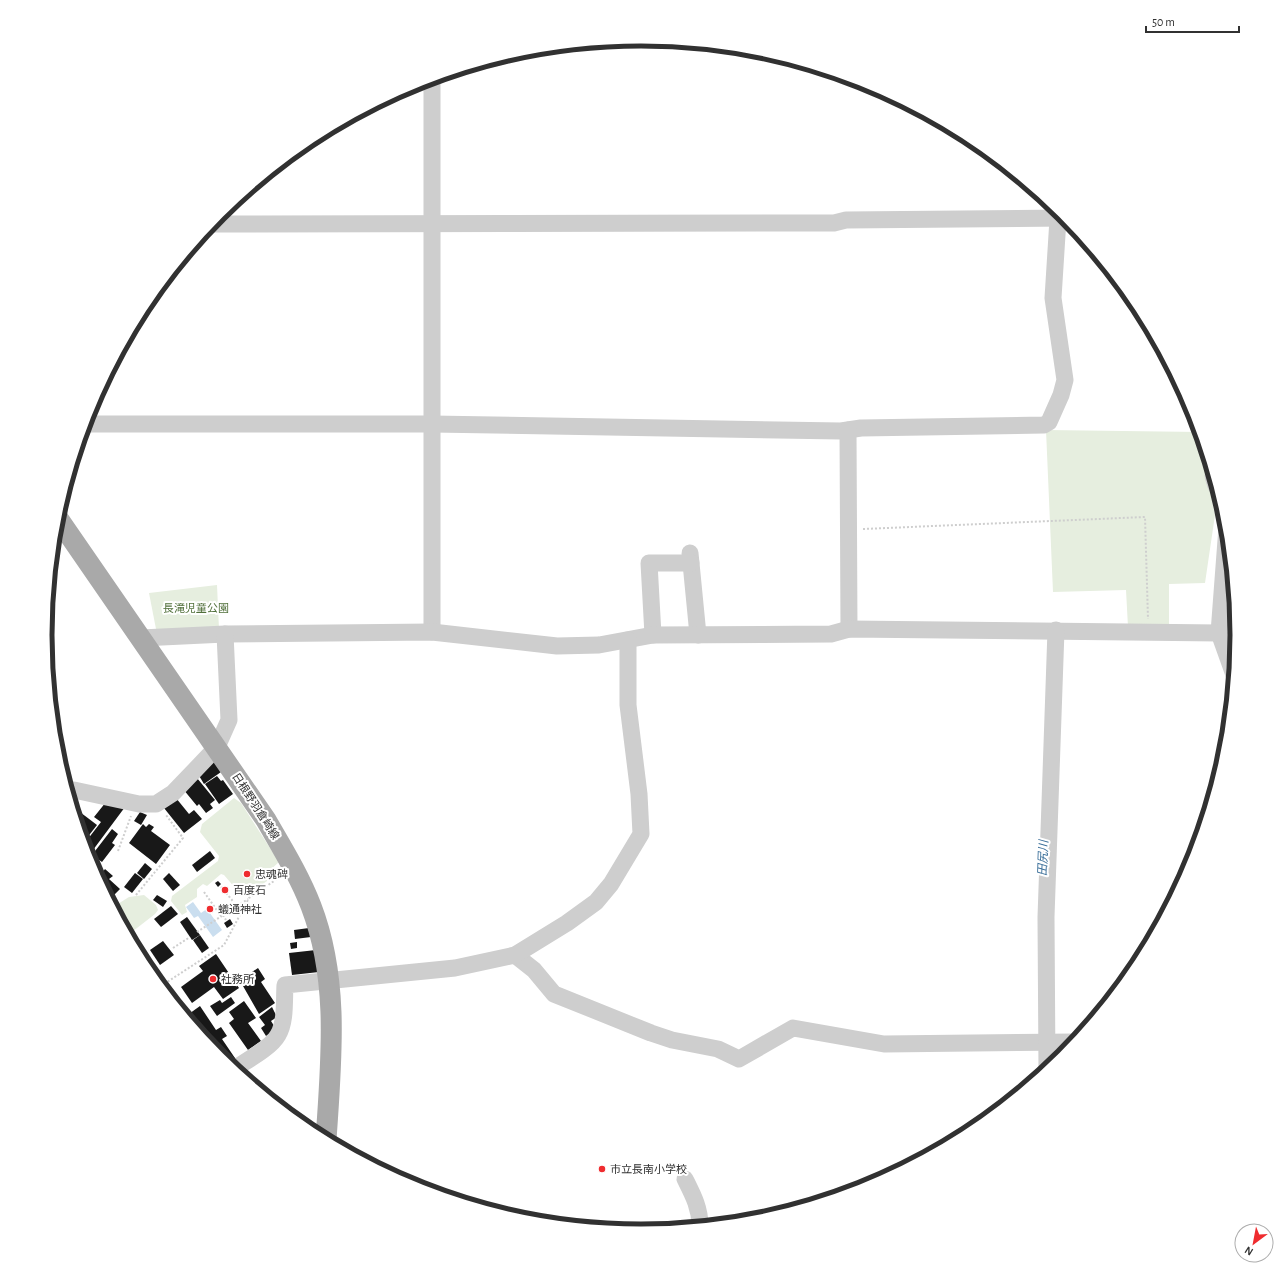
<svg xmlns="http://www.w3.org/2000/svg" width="1282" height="1271" viewBox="0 0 1282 1271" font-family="'Alegreya Sans','Noto Sans JP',sans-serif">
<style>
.green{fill:#e6eedf}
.water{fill:#cadeef}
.building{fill:#181818}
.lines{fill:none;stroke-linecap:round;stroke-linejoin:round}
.path{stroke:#cecece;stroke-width:2;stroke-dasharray:2 2;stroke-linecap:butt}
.minor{stroke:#cecece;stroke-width:17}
.major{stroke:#a9a9a9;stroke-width:21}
.poi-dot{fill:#ef2c2f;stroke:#fff;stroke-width:1.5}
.labels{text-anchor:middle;stroke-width:4;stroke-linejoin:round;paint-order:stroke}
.park-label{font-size:11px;fill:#51703b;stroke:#fff}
.street-label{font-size:11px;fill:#313131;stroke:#fff}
.poi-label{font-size:11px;fill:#313131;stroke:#fff;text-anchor:start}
.water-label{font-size:12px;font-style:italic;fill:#396e99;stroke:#fff}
.rim{fill:none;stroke:#313131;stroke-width:5}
</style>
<rect width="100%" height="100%" fill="#fff"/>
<g class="green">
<polygon points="1046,430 1200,432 1212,472 1211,496 1215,515 1205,583 1169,584 1169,629 1128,627 1126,590 1053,592"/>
<polygon points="217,585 219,629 156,629 149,593"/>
<polygon points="234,798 241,803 279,862 268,872 267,881 246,896 242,896 224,875 221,874 207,886 203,884 197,889 197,897 185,905 187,912 182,915 171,901 172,896 218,861 219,856 200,832 202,824"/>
<polygon points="144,895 156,905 158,910 155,914 128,935 113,907 129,897"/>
</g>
<polygon class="water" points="193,902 201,913 207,909 222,930 213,937 198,916 194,918 186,907"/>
<g class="building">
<polygon points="213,760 221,772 204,784 198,774"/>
<polygon points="217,776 221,781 223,780 233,794 219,804 205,784"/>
<polygon points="197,778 215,800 210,804 213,808 206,813 199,804 197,806 183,789"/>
<polygon points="176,798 189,814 194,810 202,819 184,833 164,808"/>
<polygon points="106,802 125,807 93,850 84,844 101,822 94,817"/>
<polygon points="72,806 97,825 83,843"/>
<polygon points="140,812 147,815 141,825 134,821"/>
<polygon points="143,824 146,827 149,824 154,827 151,831 170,845 156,864 129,843"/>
<polygon points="112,829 118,834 112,843 115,845 102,862 92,855"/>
<polygon points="210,851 215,858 197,872 192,865"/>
<polygon points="92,860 98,865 94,871 89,862"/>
<polygon points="145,863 152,869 144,879 137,873"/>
<polygon points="105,869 113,876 109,879 120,889 109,900 96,874 99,870 102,873"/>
<polygon points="135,873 143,879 132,893 124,887"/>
<polygon points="169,873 180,885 173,891 163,879"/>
<polygon points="218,881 221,884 218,887 215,883"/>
<polygon points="157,895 167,901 163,907 153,900"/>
<polygon points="171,906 178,914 161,927 154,919"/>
<polygon points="187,917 200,935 192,940 180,922"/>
<polygon points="230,919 233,924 227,928 224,923"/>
<polygon points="309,928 311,937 295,939 294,930"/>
<polygon points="200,935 209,948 202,953 193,940"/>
<polygon points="163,941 174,955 160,965 150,950"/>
<polygon points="297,942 297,948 291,949 290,943"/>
<polygon points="316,950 319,972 292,975 289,953"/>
<polygon points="216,954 239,988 223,999 214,987 192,1003 181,987 203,971 199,966"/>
<polygon points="258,968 265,979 261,982 275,1003 259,1014 243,986 250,981 246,976"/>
<polygon points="231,997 235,1003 217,1016 210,1006 220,1000 222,1003"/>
<polygon points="244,1001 256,1018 248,1023 261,1041 248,1050 229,1023 234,1019 229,1012"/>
<polygon points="200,1006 216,1030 221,1027 227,1036 222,1039 237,1061 230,1066 219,1057 186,1016"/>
<polygon points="272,1007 277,1017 271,1021 276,1029 266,1036 261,1028 265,1025 259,1017"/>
</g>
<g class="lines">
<g class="path">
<polyline points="863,529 1145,517 1148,619"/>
<polyline points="118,851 131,816"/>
<polyline points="221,887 237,906"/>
<polyline points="204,892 221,916"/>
<polyline points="136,895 183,838 166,815"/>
<polyline points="223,915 226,920"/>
<polyline points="197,932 248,899"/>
<polyline points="173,948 190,937"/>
<polyline points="161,986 224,945 249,898 280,877"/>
</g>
<g class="minor">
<polyline points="211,224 834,223 846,220 1067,218"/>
<polyline points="85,424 432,424 841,431 861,428 1044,425 1049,422 1061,395 1065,380 1053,298 1058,219 1057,209"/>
<polyline points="848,430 849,629"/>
<polyline points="1213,476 1216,486"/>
<polyline points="1227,527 1219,633 1234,675"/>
<polyline points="690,553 698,635"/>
<polyline points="432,632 432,78"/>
<polyline points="653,635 649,563 691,563"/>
<polyline points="141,638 225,634 432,632 557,646 599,645 653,635 831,634 849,629 1219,633"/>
<polyline points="70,797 74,790 139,804 156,804 173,793 217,747 229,720 225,634"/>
<polyline points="515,955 534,970 554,994 651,1033 672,1040 718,1049 739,1059 793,1028 884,1044 1075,1042"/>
<path d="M234 1069C246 1061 271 1048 278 1035 286 1022 284 1000 285 985L455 968 515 955 567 923 596 902 611 884 641 834 639 794 628 705V640"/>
<polyline points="1047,1070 1046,917 1056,630"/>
<path d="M685 1179C693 1195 700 1208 700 1226"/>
</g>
<path class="major" d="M57 517 266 820C282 848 299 875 311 906 340 981 331 1062 326 1140"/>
</g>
<g class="poi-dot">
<circle cx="247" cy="874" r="4"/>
<circle cx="225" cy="890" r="4"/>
<circle cx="210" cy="909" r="4"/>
<circle cx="213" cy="979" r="4"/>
<circle cx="602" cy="1169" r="4"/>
</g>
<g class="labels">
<g class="park-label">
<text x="196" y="612">長滝児童公園</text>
</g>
<g class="street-label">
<text transform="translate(256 806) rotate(57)" y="4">日根野羽倉崎線</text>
</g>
<g class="poi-label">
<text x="255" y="878">忠魂碑</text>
<text x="233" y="894">百度石</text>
<text x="218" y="913">蟻通神社</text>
<text x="221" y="983">社務所</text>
<text x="610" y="1173">市立長南小学校</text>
</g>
<g class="water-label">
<text transform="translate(1043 858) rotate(-88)" y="4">田尻川</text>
</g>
</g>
<path d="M0 0H1282V1271H0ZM52 635a589 589 0 1 1 1178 0a589 589 0 1 1-1178 0Z" fill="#fff" fill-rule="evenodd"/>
<path class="rim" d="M52 635a589 589 0 1 1 1178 0a589 589 0 1 1-1178 0Z"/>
<g transform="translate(1254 1243) rotate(212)"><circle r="19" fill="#ffffff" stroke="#adadad"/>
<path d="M0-3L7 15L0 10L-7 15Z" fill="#ef2c2f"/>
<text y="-6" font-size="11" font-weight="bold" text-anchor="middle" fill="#313131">N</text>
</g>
<path d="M1146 26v6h93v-6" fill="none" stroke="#313131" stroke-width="2"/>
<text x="1152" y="26" font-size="12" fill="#313131" stroke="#ffffff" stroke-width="3" paint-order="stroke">50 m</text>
</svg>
